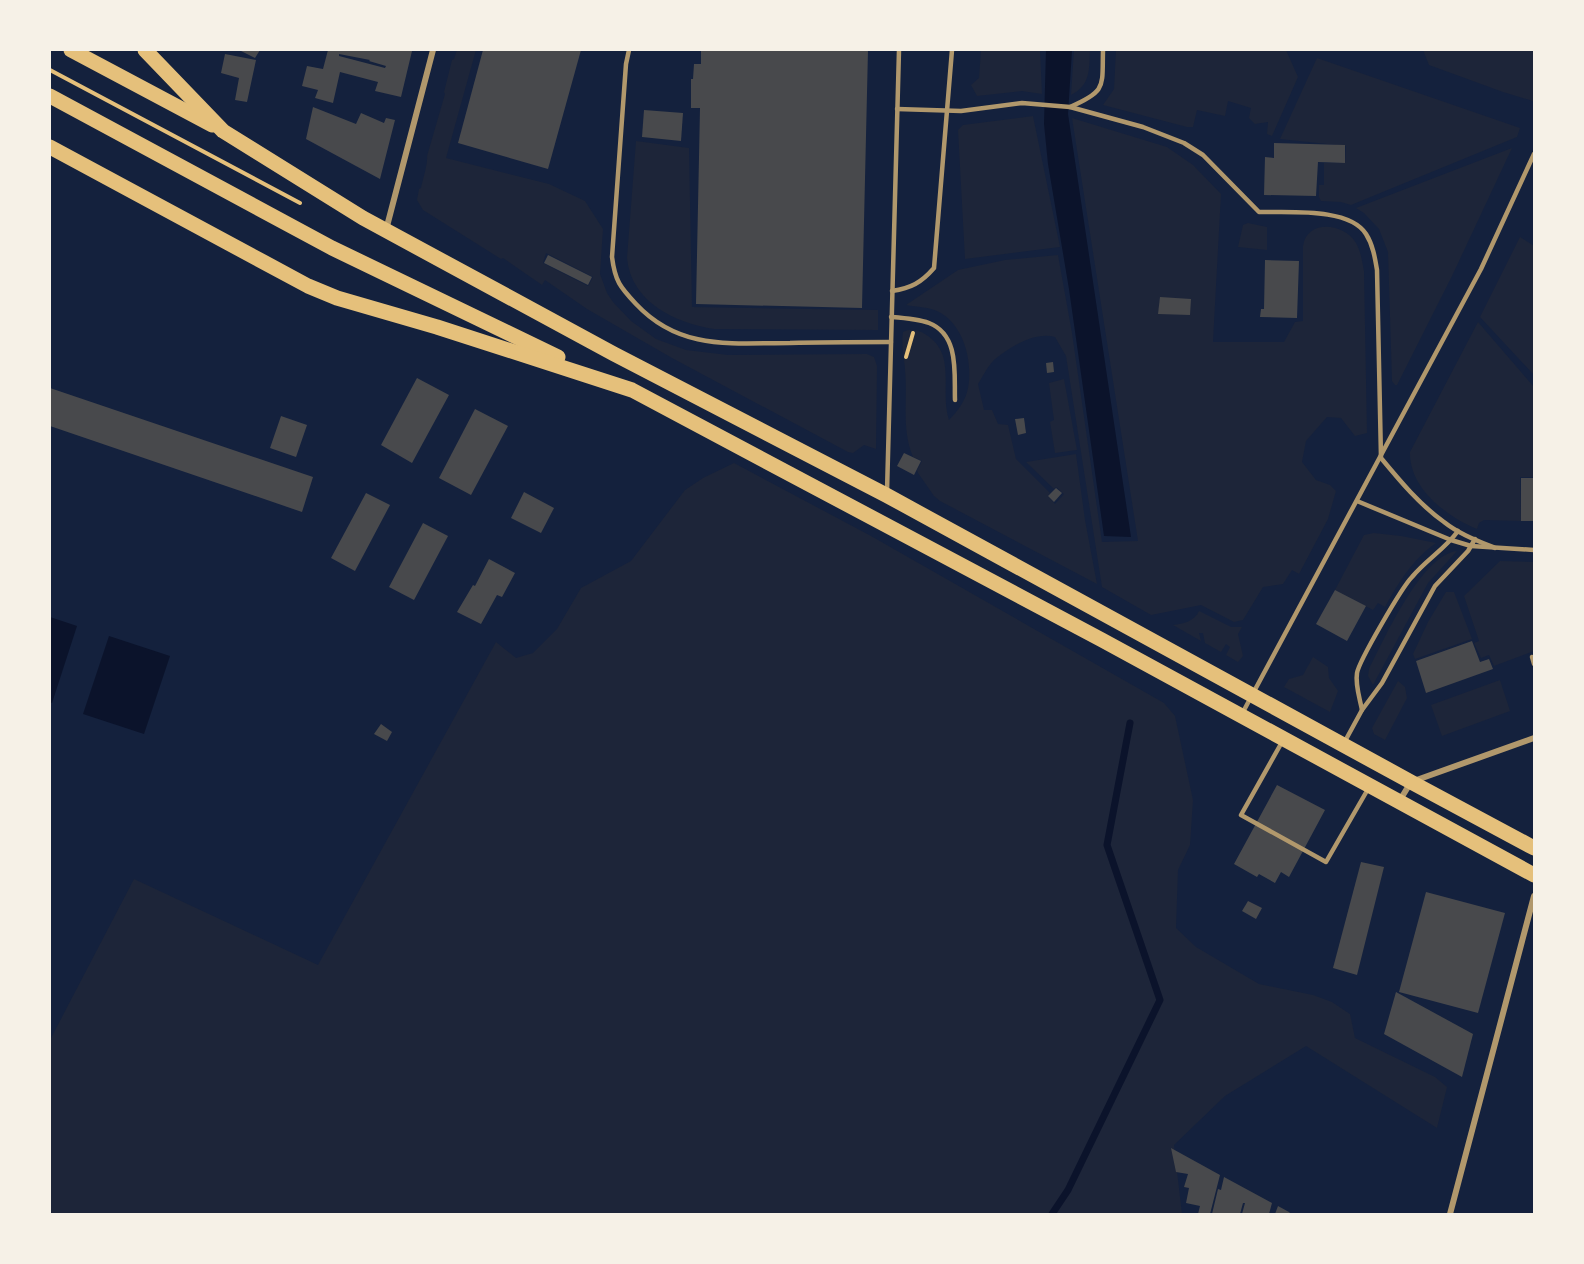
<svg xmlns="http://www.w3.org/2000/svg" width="1584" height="1264" viewBox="0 0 1584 1264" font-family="'Alegreya Sans',sans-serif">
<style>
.green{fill:#1d2539;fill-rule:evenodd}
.water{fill:#0b132b}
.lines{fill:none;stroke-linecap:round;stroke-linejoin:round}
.stream{stroke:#0b132b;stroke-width:7}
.building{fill:#48494c;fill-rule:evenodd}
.path{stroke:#e5c07b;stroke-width:4}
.service{stroke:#b1986c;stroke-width:4.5}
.minor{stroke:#b1986c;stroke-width:6}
.primary{stroke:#e5c07b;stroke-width:15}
</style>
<rect width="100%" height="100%" fill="#14213d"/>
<g class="green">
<path d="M457 50H476L446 158 549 184 585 201 603 229 600 274 607 293 613 302 631 321 656 339 686 350 728 355 867 354 874 357 877 366 876 449 864 445 853 453 848 452 672 358 587 309 545 280 542 285 503 258 501 259 423 210 417 200 419 189 421 188C423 178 428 164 427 156L445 94 444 92 452 60 454 59ZM546 253 593 277 588 286 543 263Z"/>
<polygon points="981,50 1040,50 1042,94 1022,91 977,96 971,85 979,78"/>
<path d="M1074 50H1090C1089 69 1091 85 1071 95Z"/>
<polygon points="1116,50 1286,50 1298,77 1272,136 1267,134 1268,122 1255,124 1249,118 1251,108 1228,101 1225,116 1197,110 1193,127 1187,127 1103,105 1114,89"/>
<polygon points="1423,50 1534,50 1533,101 1503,92 1429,65"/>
<polygon points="1317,58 1520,128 1517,137 1351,205 1341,202 1321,201 1319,197 1319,185 1324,185 1324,163 1345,163 1346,146 1280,139"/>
<polygon points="1033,116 1060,247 965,259 958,130 963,125"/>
<path d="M1072 118 1167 147 1193 165 1221 194 1213 342H1284L1295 322 1303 321V246C1307 219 1344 223 1356 243 1361 252 1362 261 1364 271L1367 433 1355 436 1341 418 1327 417 1306 441 1302 462 1316 480 1330 485 1336 491 1328 519 1299 574 1292 570 1283 584 1263 587 1243 620 1234 622 1201 605 1151 615 1102 587 1066 356 1055 337C1035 331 1010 347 994 360 988 366 983 376 978 384L984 410H992L998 424 1008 425 1016 459 1050 493 1048 496 1055 504 1064 494 1056 487 1054 489 1026 462 1076 454 1085 520 1097 584 940 501 934 496 918 473 917 470 922 461 913 457C901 428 908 400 905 369 904 356 901 345 903 332 911 328 918 330 925 334 958 354 939 390 949 420 957 412 966 400 968 388 973 362 964 325 939 312 929 307 917 307 906 305L958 270 1005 260 1058 255 1072 333 1102 542 1138 541Z"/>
<path d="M636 141 689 148 692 307 878 310V330L714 329C675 323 631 302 627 258Z"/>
<polygon points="1512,148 1452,276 1397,385 1395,385 1392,381 1388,252 1379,229 1364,213 1356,208"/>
<polygon points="1248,223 1267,227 1267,250 1238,247 1243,225"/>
<polygon points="1520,237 1534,246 1534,375 1480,317"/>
<path d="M1478 322 1534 387V477H1520L1521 521 1484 520 1479 523 1477 529C1447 517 1409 488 1410 452Z"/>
<polygon points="1064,379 1077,450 1055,453 1050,422 1054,420 1049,383"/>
<polygon points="734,463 871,536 1164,703 1175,716 1193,800 1190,845 1178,870 1176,928 1196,947 1259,984 1313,995 1332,1002 1350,1014 1355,1038 1435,1077 1447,1087 1437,1128 1306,1046 1225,1096 1174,1145 1182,1214 50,1214 50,1040 134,879 318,965 496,642 516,658 533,653 557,629 581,588 631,561 685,490 703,478"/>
<path d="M1374 533 1401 536 1436 543C1412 560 1399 582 1385 607L1378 603 1373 610 1335 590 1364 535Z"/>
<path d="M1457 551 1428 583 1373 685 1368 676 1369 669C1384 640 1421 555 1457 551Z"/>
<polygon points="1500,561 1534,562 1534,651 1494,666 1489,655 1481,658 1474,643 1479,641 1464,596"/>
<polygon points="1446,592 1454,592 1472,639 1415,659 1413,654 1428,622"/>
<path d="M1199 611 1231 627H1242L1238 634 1243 656 1238 662 1226 655 1230 647 1226 644 1221 652 1205 643 1203 633H1199L1201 641 1173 625C1183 624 1195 621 1199 611Z"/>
<polygon points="1313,657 1328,667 1329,678 1338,691 1330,712 1284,687 1289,679 1303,675"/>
<polygon points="1500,680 1510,711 1442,736 1431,705"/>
<polygon points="1398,681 1405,687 1407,698 1385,740 1374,734 1372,728"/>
</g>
<g class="water">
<polygon points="1046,50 1072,50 1068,114 1131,537 1104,536 1069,289 1048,164 1044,124"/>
<polygon points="50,617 77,626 52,703 50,702"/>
<polygon points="109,636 170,656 144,734 83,714"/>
</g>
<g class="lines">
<polyline class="stream" points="1052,1214 1068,1190 1160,1000 1107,845 1130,723"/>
</g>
<g class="building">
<polygon points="239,50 260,50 255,58"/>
<path d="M328 50H405L412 51 401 97 375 91 378 82 340 72 333 103 315 98 318 90 302 86 307 66 323 69ZM339 54 370 60 369 61 386 66 385 68 339 56Z"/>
<polygon points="483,50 581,50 548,169 458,143"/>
<polygon points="701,50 868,50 862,308 696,304 700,108 691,108 691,79 693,79 694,64 701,64"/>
<polygon points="225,54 256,60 247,102 235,100 239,78 221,73"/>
<polygon points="313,107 356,124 361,113 384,123 386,118 395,120 380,179 306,139"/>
<polygon points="644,110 683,113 681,141 642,137"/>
<polygon points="1274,143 1345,145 1345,163 1318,162 1316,196 1264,195 1265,157 1274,158"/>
<polygon points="548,255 592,277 588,285 544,263"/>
<polygon points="1265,260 1299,261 1297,318 1260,317 1261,309 1264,309"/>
<polygon points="1160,297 1191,299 1190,315 1158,314"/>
<polygon points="1053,362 1054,372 1047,373 1046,363"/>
<polygon points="417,378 449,395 412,463 381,445"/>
<polygon points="50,388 313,477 302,512 50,426"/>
<polygon points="475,409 508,426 471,495 439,478"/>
<polygon points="281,416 307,425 296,457 270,448"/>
<polygon points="1024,418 1026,433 1018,435 1015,419"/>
<polygon points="904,453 921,461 914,475 897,466"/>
<rect x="1521" y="478" width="13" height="43"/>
<polygon points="1056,488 1062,493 1054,502 1048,496"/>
<polygon points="524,492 554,508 541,533 511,518"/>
<polygon points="366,493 390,505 355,571 331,558"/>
<polygon points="423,523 448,536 414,600 389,587"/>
<polygon points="489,559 515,573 502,597 497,595 481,624 457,612 473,585 475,586"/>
<polygon points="1335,590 1366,606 1347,641 1316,624"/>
<polygon points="1472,641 1480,662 1489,659 1493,669 1426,693 1416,661"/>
<polygon points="381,724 392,732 387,741 374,734"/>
<polygon points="1277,785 1325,810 1289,877 1281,872 1275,883 1259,874 1257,877 1234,864"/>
<polygon points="1361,862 1384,867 1357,975 1333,968"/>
<polygon points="1426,892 1505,913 1478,1013 1399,992"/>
<polygon points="1248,901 1262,908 1256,919 1242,911"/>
<polygon points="1396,992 1473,1034 1462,1077 1384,1034"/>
<polygon points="1171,1148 1220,1175 1210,1214 1198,1214 1200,1206 1186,1203 1189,1188 1184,1187 1188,1174 1176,1172"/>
<polygon points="1224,1177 1272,1203 1269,1214 1242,1214 1245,1203 1243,1203 1240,1214 1212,1214 1218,1189 1221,1190"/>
<polygon points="1278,1206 1289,1212 1291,1214 1275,1214"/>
</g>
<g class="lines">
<g class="path">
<polyline points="50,70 300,203"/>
<polyline points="906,357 913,333"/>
</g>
<g class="service">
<path d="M629 50 626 64 612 257C615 281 620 287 636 304 680 351 732 343 790 343 824 342 857 342 891 342"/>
<path d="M1070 107C1107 91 1102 87 1103 50"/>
<path d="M897 109 961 111 1022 103 1070 107 1143 127 1184 143 1203 155 1259 212C1288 213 1349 207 1366 234 1373 245 1375 258 1377 270L1381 458C1400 481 1420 505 1444 522 1459 534 1478 541 1495 548"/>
<path d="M892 291C911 288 921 283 934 268L952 50"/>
<path d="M891 317C904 318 918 319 929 323 960 335 954 375 955 400"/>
<polyline points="887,492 899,50"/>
<polyline points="1357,501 1451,540 1471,546 1534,550"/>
<polyline points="1532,657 1534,664"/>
<path d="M1362 710C1360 699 1355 685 1357 673 1359 661 1402 587 1412 577 1426 560 1445 549 1458 531"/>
<polyline points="1243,712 1481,269 1534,154"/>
<polyline points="1282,742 1241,815 1326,862 1368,789"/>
<polyline points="1344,743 1362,710 1382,683 1435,586 1468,551 1475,539"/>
</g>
<g class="minor">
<polyline points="386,230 433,50"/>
<polyline points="1400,800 1411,782 1534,738"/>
<polyline points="1450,1214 1534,896"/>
</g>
<g class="primary">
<polyline points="71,50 212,125"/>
<polyline points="145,50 223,131 363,218 614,354 886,495 1411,782 1534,848"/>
<polyline points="50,96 332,248 558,357"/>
<polyline points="50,147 308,286 337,298 437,327 632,390 1102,640 1534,875"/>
</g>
</g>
<rect width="1584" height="1264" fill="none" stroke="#f6f1e7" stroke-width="102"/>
</svg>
